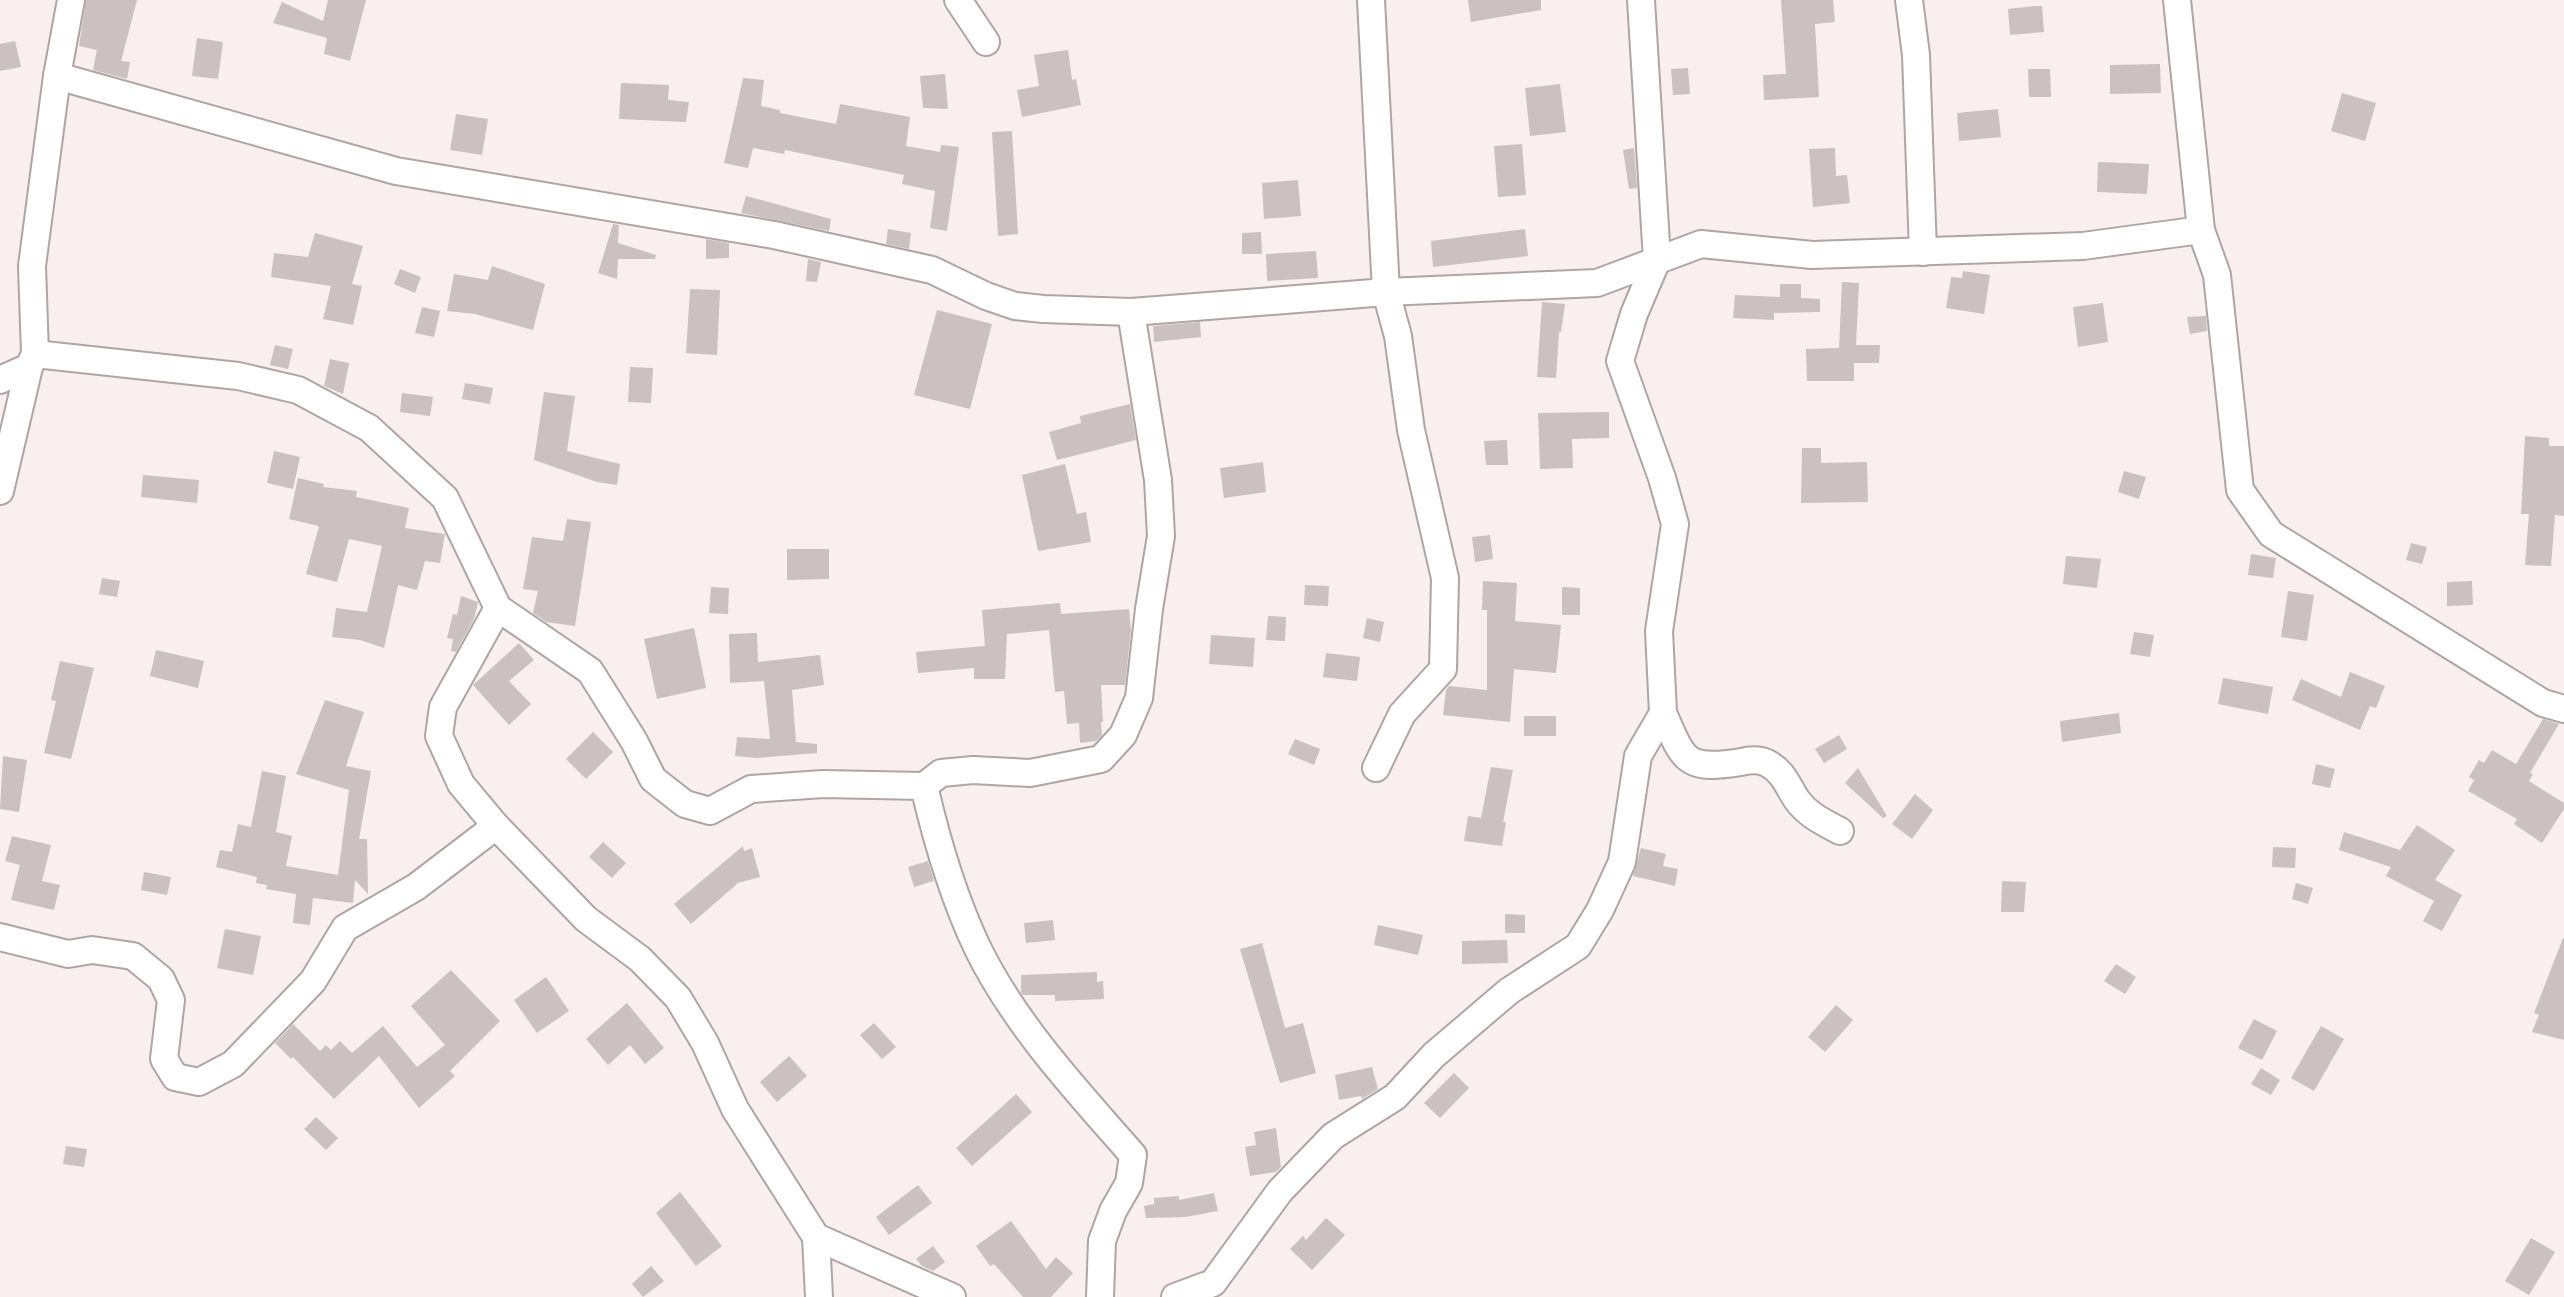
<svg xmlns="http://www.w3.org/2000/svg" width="2564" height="1297" viewBox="0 0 2564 1297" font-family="'Exo 2',sans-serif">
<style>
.building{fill:#cac1c0}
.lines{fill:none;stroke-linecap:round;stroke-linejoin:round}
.minor-casing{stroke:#aea5a4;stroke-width:30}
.minor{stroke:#fff;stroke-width:26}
</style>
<rect width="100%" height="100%" fill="#f8efee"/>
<g class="building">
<polygon points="86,0 137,0 121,61 130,62 127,79 93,70 97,50 79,46"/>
<polygon points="328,0 366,0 350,61 324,54 327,38 273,23 282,2 323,21"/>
<polygon points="1468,0 1541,0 1541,10 1471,22"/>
<polygon points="1781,0 1833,0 1835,22 1815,24 1819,97 1764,100 1763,75 1786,74"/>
<polygon points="2034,6 2042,6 2044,32 2010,35 2008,9"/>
<polygon points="197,38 223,42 218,79 192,76"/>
<polygon points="15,41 21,67 0,71 0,44"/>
<polygon points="1068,50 1072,80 1076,79 1081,105 1022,117 1017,90 1039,86 1034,55"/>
<polygon points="2160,64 2161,93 2110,94 2110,65"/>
<polygon points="1688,68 1690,94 1673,95 1671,69"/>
<polygon points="2028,69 2050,69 2051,97 2029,97"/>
<polygon points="945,74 948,109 923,108 920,76"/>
<polygon points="743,78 764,80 761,106 780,110 780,113 836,124 840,104 910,117 906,146 940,152 941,145 959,147 947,231 930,228 935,191 902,184 904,175 785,150 784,154 753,148 748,168 724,163"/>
<polygon points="621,83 669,85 668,100 689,102 686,122 619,119"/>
<polygon points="1560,84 1566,132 1530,136 1525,88"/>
<polygon points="2342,93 2376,103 2365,141 2331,131"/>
<polygon points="1998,109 2001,137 1959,141 1957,113"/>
<polygon points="456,114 488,119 482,155 450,150"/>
<polygon points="1012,131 1018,234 998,236 992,132"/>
<polygon points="1522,144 1526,195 1498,197 1494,146"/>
<polygon points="1634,148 1637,188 1629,189 1623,150"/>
<polygon points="1835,148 1836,176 1847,175 1850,203 1813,207 1809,149"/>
<polygon points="2098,162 2149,164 2147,194 2097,192"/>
<polygon points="1298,180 1301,216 1264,219 1262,183"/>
<polygon points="746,196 831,219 829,231 741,213"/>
<polygon points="613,224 619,225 618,243 656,255 655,259 618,259 617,279 598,273"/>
<polygon points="888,229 911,233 909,249 886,244"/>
<polygon points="1525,229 1528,256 1433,267 1431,241"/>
<polygon points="1261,232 1262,254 1242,254 1242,233"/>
<polygon points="315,233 363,246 352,284 362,286 353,325 323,319 331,286 271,277 274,253 308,257"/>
<polygon points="706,239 729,243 729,258 706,259"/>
<polygon points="1316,251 1318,278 1267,281 1266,254"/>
<polygon points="808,259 821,262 817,282 806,281"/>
<polygon points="492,266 545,284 533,330 475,314 447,311 454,274 488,280"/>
<polygon points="400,269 421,277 415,293 394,284"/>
<polygon points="1963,271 1990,275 1984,314 1946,308 1951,277 1962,278"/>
<polygon points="1842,282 1859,283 1856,345 1880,345 1879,363 1854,363 1854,381 1807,381 1806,349 1839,348"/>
<polygon points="1780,284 1801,284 1801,298 1820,299 1820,312 1774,313 1774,320 1733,318 1735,295 1780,297"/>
<polygon points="690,289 720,290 717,355 686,353"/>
<polygon points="1542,302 1565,304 1561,332 1559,332 1556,378 1537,377"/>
<polygon points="2103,303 2108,342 2078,347 2073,307"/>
<polygon points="422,307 440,311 434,337 415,333"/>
<polygon points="937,310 992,324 970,409 914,395"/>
<polygon points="2206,316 2207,331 2190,334 2187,317"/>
<polygon points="1200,322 1201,337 1154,342 1153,326"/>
<polygon points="275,345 293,349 288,369 270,365"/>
<polygon points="330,359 349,363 343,394 324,386"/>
<polygon points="630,367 653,368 651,403 628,402"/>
<polygon points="465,383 493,388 490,404 462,399"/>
<polygon points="544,392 575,396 567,451 620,464 617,485 597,482 534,460"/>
<polygon points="402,393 433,397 430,416 400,412"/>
<polygon points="1130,404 1136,440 1057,460 1049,432 1081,423 1080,416"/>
<polygon points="1609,412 1609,438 1572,439 1573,468 1540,469 1538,413"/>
<polygon points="2525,436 2549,438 2549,446 2564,446 2564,516 2555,515 2551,566 2525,565 2529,514 2521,514"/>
<polygon points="1507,440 1508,465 1486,465 1484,441"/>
<polygon points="1802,448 1821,448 1821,463 1867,462 1868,502 1801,503"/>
<polygon points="274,451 300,457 293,489 267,483"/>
<polygon points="1263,462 1266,492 1224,498 1220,468"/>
<polygon points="1065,464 1077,514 1086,512 1091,542 1038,551 1022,475"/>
<polygon points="2124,471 2146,477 2139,499 2118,492"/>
<polygon points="143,475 199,480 197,503 141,497"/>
<polygon points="298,478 324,484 323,487 357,491 356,497 409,508 405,528 445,534 440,563 425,561 417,590 398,585 384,648 360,640 332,637 336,608 367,612 382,546 349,539 337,582 306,574 319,526 289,519"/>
<polygon points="567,519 591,522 575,626 546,622 533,613 538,591 523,589 532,537 563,541"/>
<polygon points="1490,535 1493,559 1475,562 1472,537"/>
<polygon points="2411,543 2427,547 2422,564 2406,560"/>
<polygon points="787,549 829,549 829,579 787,580"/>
<polygon points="2251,554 2276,558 2273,578 2248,575"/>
<polygon points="2066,556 2101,559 2097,588 2063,584"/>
<polygon points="102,578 120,581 117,597 99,594"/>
<polygon points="1483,581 1517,583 1515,621 1561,625 1556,673 1514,669 1510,722 1443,715 1446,690 1449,686 1487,690 1487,610 1482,610"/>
<polygon points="2472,581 2473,605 2447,606 2447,582"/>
<polygon points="1305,585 1329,586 1328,606 1304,605"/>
<polygon points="711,587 729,588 728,614 709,613"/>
<polygon points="1562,587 1580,588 1580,615 1562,615"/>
<polygon points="2288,591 2314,595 2307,641 2281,637"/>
<polygon points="461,596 478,602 474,619 456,652 451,651 453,639 447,638 453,614 457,615"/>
<polygon points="1060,603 1061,614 1129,609 1131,630 1125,685 1101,685 1103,722 1101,722 1102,735 1096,741 1080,743 1079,723 1067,724 1064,691 1055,692 1049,630 1007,634 1005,679 974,679 974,668 918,673 916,652 985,646 982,610"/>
<polygon points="1268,616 1286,617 1285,641 1266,640"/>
<polygon points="1367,618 1384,622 1380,642 1363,638"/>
<polygon points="694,628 706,688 657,699 644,639"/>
<polygon points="2134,632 2154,635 2150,657 2130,654"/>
<polygon points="757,633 758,662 820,655 824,685 792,690 796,742 817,744 817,753 757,758 735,756 737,737 770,739 764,681 730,683 729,634"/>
<polygon points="1211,635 1255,638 1253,667 1209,664"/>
<polygon points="519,643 534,660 509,681 531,704 509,725 473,685"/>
<polygon points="156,650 204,661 198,688 150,676"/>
<polygon points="1326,653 1360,657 1357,681 1323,677"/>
<polygon points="60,661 94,668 71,759 44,753 56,701 51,700"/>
<polygon points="2350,672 2385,686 2376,708 2370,706 2360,730 2292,700 2301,679 2341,697"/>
<polygon points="2223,678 2273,687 2268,714 2218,704"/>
<polygon points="325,700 364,712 346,766 371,771 359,839 367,839 368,894 355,880 353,903 313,898 310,925 293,923 296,894 266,889 267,885 256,883 257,877 216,867 220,850 232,852 238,824 251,827 262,771 286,776 276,832 292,836 286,866 338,875 349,790 296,774"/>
<polygon points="2119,713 2121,733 2062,742 2060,721"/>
<rect x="1524" y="716" width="32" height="20"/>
<polygon points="2543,719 2559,724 2530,773 2533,774 2529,781 2564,803 2564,809 2542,843 2514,824 2517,819 2468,791 2474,780 2469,777 2479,760 2484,763 2492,750 2516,764"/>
<polygon points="593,732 613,752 586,779 566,759"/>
<polygon points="1839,735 1847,749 1824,763 1815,749"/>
<polygon points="1295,739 1320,749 1314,765 1288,754"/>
<polygon points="3,756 27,760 19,812 0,809"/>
<polygon points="2316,764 2335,769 2330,788 2312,784"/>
<polygon points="1491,767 1513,770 1503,822 1506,822 1502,846 1464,841 1468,816 1481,818"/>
<polygon points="1858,768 1887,816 1883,818 1845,783"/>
<polygon points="1915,794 1933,810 1912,839 1892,824"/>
<polygon points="2417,825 2455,850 2435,880 2462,895 2442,931 2423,921 2434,901 2386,876 2391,867 2339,850 2344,832 2400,850"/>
<polygon points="12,836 51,845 42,881 60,885 54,910 11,900 20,865 5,861"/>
<polygon points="603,842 626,863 612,878 589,857"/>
<polygon points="743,846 744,851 752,848 760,877 738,883 691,924 674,904"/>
<polygon points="2273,847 2296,848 2295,868 2272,867"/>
<polygon points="1641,848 1666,854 1663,866 1678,869 1675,886 1633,876"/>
<polygon points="928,861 934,881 914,887 908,867"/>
<polygon points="144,872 171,877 167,895 141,890"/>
<polygon points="2002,881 2026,882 2024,912 2001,912"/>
<polygon points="2296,883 2313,888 2308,904 2292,899"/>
<polygon points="1505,914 1525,915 1525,933 1505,933"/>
<polygon points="1053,920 1055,940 1026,943 1024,923"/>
<polygon points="1378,925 1423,935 1418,955 1374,945"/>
<polygon points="225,929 261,936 253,975 217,968"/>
<polygon points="2563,938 2564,939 2564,1040 2532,1032 2539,1015 2534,1013"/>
<polygon points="1507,940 1508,963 1462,964 1462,941"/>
<polygon points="1262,943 1285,1028 1303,1023 1316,1073 1280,1083 1240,949"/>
<polygon points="2116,964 2136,977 2125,994 2104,981"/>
<polygon points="451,970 500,1021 450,1071 455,1076 419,1108 379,1056 334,1099 293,1057 291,1059 275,1043 293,1024 320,1051 326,1045 331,1050 340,1041 352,1053 383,1026 417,1067 445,1045 411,1006"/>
<polygon points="1097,972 1097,982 1103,981 1104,999 1055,1001 1055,995 1023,995 1021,992 1021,975"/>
<polygon points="546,977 569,1011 537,1033 514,1000"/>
<polygon points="627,1003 664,1048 645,1064 630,1045 608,1065 586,1039"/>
<polygon points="1836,1005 1853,1020 1825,1052 1808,1037"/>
<polygon points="2254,1019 2277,1031 2262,1060 2238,1048"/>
<polygon points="874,1023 896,1047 882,1059 860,1035"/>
<polygon points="2321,1026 2344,1039 2314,1091 2291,1078"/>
<polygon points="789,1056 807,1076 777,1102 760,1082"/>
<polygon points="1372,1067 1378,1089 1362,1099 1361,1096 1339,1100 1335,1075"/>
<polygon points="2261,1068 2280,1080 2271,1095 2251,1084"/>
<polygon points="1454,1073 1469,1088 1440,1118 1424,1103"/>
<polygon points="1016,1094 1032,1112 972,1166 956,1148"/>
<polygon points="316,1117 338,1138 326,1150 304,1129"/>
<polygon points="1276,1128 1281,1167 1276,1172 1250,1176 1245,1147 1256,1145 1254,1132"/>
<polygon points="66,1146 87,1149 84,1167 63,1164"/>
<polygon points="918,1185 932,1203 889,1235 876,1217"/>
<polygon points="680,1192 722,1246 696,1266 656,1213"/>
<polygon points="1214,1193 1218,1211 1185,1217 1146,1218 1144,1206 1154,1204 1154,1198 1179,1196 1179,1200"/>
<polygon points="1326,1218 1345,1235 1312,1270 1290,1249 1303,1236 1306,1240"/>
<polygon points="1011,1221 1046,1269 1056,1257 1073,1273 1051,1297 1023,1297 994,1264 990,1266 976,1246"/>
<polygon points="2531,1238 2555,1252 2529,1295 2505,1281"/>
<polygon points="933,1246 945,1262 933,1271 922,1266 916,1259"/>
<polygon points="651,1266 664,1281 643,1297 632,1284"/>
</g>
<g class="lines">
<g class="minor-casing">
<g id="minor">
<polyline points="958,0 986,42"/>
<polyline points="1371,0 1386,292 1398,336 1411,430 1445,578 1443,669 1402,714 1376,768"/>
<polyline points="1909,0 1916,55 1923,252"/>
<polyline points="2177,0 2201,230 2217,275 2240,490 2271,534 2543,703 2564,709"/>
<polyline points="57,76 396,171 774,235 932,270 986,296 1015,306 1043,309 1131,312 1386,292 1597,283 1701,244 1812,255 2083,246 2201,230"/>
<path d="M35 354 238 376 298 390 369 428 445 498 498 608 590 671 634 741 653 779 685 804 710 811 751 789 823 784 924 786C937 842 953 897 978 949 1016 1026 1077 1091 1133 1155L1129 1183 1113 1211 1102 1241 1100 1297"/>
<polyline points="0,380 29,367"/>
<polyline points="0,491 29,367 35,354 32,266 57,76 71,0"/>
<polyline points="498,608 443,707 439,736 461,784 496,826 586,919 640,959 678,998 705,1043 735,1109 816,1237 952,1297"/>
<path d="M1663 713C1684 761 1685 771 1741 762 1749 760 1759 759 1767 763 1784 772 1787 785 1797 800 1808 815 1823 822 1840 831"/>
<polyline points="924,786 941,773 973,770 1030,773 1101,759 1123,735 1139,698 1149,609 1161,536 1158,480 1131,312"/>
<polyline points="0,937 68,954 92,950 133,956 161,979 171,1000 164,1059 175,1077 199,1082 233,1064 313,981 345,928 416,887 496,826"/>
<polyline points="816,1237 819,1297"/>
<polyline points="1175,1297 1213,1283 1280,1191 1333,1136 1395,1097 1434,1055 1509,991 1578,946 1600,910 1622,862 1638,756 1663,713 1659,631 1675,524 1662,478 1620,361 1634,314 1657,260 1641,0"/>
</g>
</g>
<use href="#minor" class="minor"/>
</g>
</svg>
